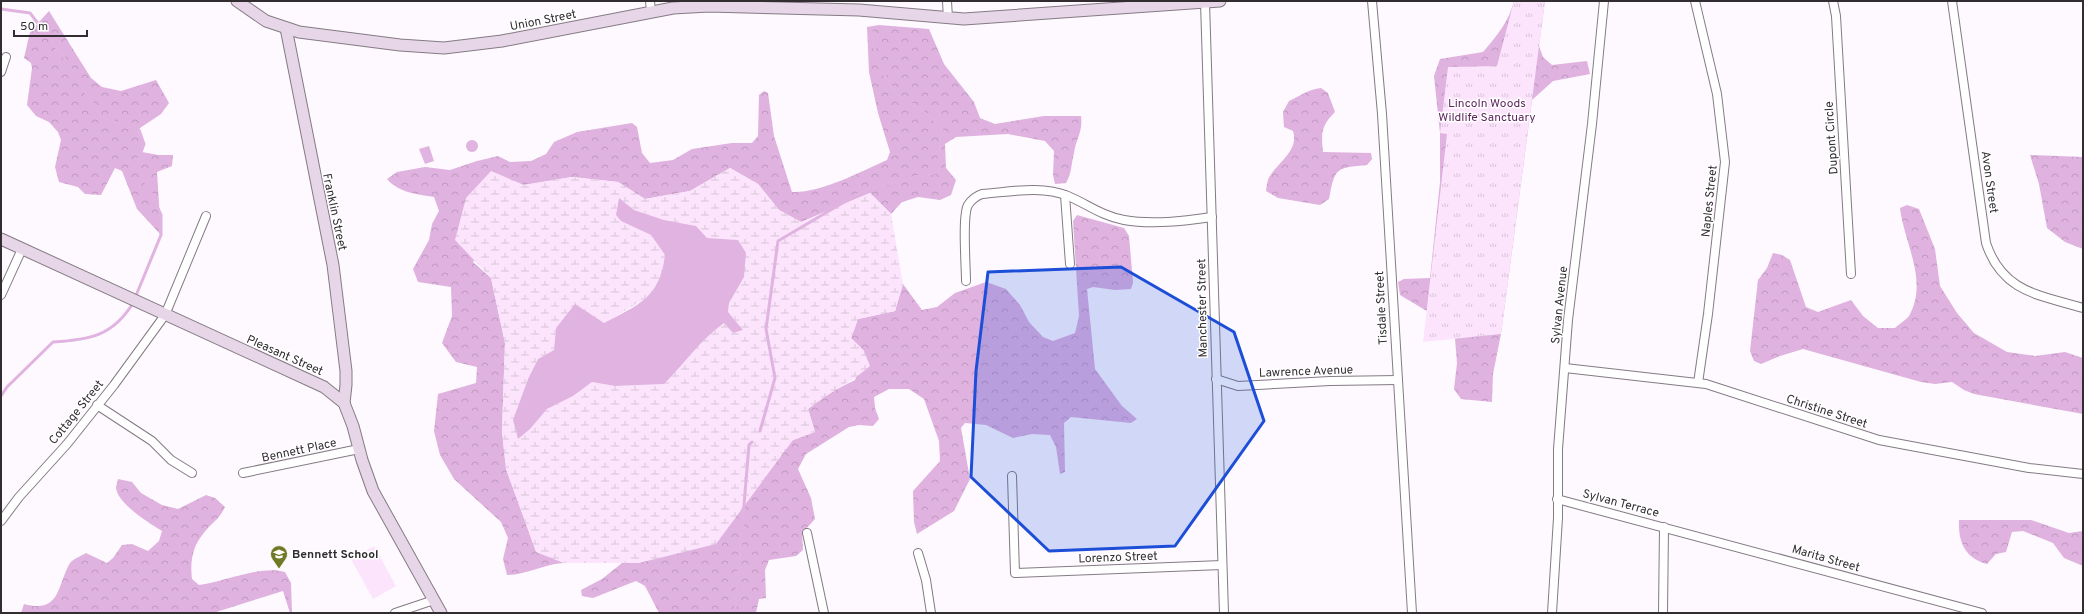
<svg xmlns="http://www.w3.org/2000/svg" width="2084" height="614" viewBox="0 0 2084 614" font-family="Overpass,sans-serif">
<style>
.forest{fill:url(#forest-crowns)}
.wetland{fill:url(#wetland-marsh);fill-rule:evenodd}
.park{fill:url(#park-tufts)}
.garden{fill:#fce4fc}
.water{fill:#e0b3e0}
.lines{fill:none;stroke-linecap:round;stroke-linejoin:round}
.stream{stroke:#e0b3e0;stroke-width:3}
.street-casing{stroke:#847b84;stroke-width:10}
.secondary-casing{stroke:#847b84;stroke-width:13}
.street{stroke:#fff;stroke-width:8}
.secondary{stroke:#e7d6e7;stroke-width:11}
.marked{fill:#1d4ed8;fill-opacity:0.2;stroke:#1d4ed8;stroke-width:3;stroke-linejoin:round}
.labels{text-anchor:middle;stroke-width:3;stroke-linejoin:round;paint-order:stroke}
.street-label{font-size:12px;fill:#312d31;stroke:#fff}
.park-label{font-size:12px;fill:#5d275e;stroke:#fff}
.poi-label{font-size:12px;font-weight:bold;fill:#312d31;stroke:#fff;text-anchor:start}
</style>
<defs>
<pattern id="forest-crowns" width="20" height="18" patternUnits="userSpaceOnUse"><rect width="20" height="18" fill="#dfb2df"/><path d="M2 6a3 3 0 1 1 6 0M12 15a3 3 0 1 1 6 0" fill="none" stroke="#c099c0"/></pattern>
<pattern id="wetland-marsh" width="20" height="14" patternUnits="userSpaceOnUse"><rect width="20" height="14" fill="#fce4fc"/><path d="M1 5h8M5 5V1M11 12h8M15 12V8" fill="none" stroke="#d8c4d8"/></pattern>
<pattern id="park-tufts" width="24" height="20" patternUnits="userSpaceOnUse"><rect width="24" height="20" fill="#fce4fc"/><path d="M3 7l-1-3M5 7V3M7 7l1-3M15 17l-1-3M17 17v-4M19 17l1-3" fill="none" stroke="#d8c4d8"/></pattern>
</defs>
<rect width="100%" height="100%" fill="#fef9fe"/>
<g class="forest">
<path d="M1514 1H1545L1539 46 1543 57 1552 65 1587 61 1590 74 1553 81 1532 100 1501 334 1493 374 1492 402 1461 399 1454 389 1457 363 1455 339 1435 316 1400 295 1398 282 1404 279 1430 278 1440 182V133L1434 76 1440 59 1483 52C1497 36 1509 21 1514 1Z"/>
<polygon points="49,11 91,78 102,87 121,91 156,80 169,103 161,114 137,130 144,144 142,152 158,155 173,155 172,166 157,172 161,235 137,209 122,171 115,168 101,195 85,194 78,187 59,182 55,167 61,140 58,132 49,122 36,116 27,105 32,68 31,63 24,58 30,32"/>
<path d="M879 25 929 29 944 64 974 102 980 118 995 124 1044 116H1081C1083 133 1076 138 1074 153 1071 164 1072 173 1066 183L1055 184 1053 175 1054 151 1045 141 1008 134 956 137 945 144 946 168 956 180 951 195 940 200 918 197 902 202 891 214 870 193 801 222 779 210 758 184 730 168 690 191 645 199 618 182 572 177 524 185 473 262 491 278 505 343 502 431 506 469 536 551 564 563C543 564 527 575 507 575L503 559 508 538 501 522 454 479 440 455 434 431 438 394 476 383 477 367 456 362 442 343 452 316 451 287 418 282 413 269 429 240 432 224 439 211 434 197C417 194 399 193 387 179L397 172 425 167 450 170 477 161 498 156 510 162 531 161 546 154 554 142 577 132 632 123 637 127 642 153 650 163 673 160 692 149 732 143H752L758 136 759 95 764 91 768 93 774 136 792 192C821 193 860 172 887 160L890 152 878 113 869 72 867 27Z"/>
<path d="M1321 88 1328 93 1335 112C1321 126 1321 133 1323 152L1371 153 1372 159 1367 165C1336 168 1335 167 1329 199L1320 205 1278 198 1266 191C1267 186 1267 180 1270 176 1280 161 1299 150 1293 131L1284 127 1283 112 1289 101C1300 96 1309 89 1321 88Z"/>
<polygon points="2030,155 2083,157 2083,249 2065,242 2047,228 2039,184"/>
<path d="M1907 205 1919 209 1935 249 1940 286 1957 313 1974 333 2007 352 2035 356 2065 352 2083 358V414L1974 394 1964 390 1952 382 1935 384 1921 382 1803 349 1780 356 1761 364 1754 361 1750 351 1758 280 1767 268 1773 253 1782 255 1790 260 1806 307 1818 312 1851 300 1863 316 1878 328H1895C1899 324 1906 320 1909 316 1929 281 1904 243 1900 208Z"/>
<polygon points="1077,215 1124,228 1129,236 1133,282 1131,289 1115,290 1093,287 1087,289 1095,369 1122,406 1137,419 1131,423 1071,417 1064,423 1065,472 1060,474 1056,447 1050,435 1032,434 1013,438 986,425 965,423 961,428 970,479 954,511 917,534 914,522 913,491 940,461 939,441 924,399 909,389 889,389 874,397 875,408 879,419 873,426 859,425 849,427 806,454 798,469 811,498 815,519 802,533 803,550 796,556 769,560 765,570 766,598 759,599 756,613 659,613 645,586 636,581 593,598 582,596 581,590 602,579 622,563 639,563 793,440 815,432 808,409 827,394 855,380 864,351 851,338 858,319 895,311 903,284 922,310 937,307 955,293 986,282 1006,289 1020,305 1029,322 1043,337 1053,341 1075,333 1079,316 1073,221"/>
<path d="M118 479 132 482 141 493 162 505 178 509 206 495 215 498 225 507C218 521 212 522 203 534 192 547 190 563 192 579L199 585C225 582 260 565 285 572L291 583 292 613H290L283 591 213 613H21L24 604C61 614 57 585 70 563 73 559 81 556 86 553L107 563 113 558 122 545 132 544 148 551 159 541 162 531C149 523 118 504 116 488 116 485 118 481 118 479Z"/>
<path d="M1959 520H2031L2069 533 2083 531V566L2064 558 2053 543 2023 531 2012 532 2006 552 1996 554 1987 564C1965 558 1958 542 1959 520Z"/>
</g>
<path class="wetland" d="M730 168 758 184 779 210 801 222 870 193 891 214 903 284 895 311 858 319 851 338 864 351 870 366C851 383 828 393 808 409L815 432 793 440 716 544 639 563H564L536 552 506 469 502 431 505 343 491 278 455 240 466 198 491 171 524 185 572 177 618 182 645 199 690 191ZM619 198 634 210 664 220 696 226 707 238 738 240 744 277 729 303 728 312 743 330 733 333 724 323C700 340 684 364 663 384L615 386 592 382 573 396 547 409 530 429 518 438 513 420 528 379 538 359 554 350 556 328 575 305 604 323 650 296 663 275 665 255 651 235 621 221 616 215Z"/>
<polygon class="park" points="1514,1 1545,1 1501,334 1423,342 1447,134 1440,133 1448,67 1497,66"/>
<polygon class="garden" points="374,546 396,586 373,599 351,559"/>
<g class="water">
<circle cx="472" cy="146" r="6"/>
<polygon points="429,146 434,161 425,164 419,149"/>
<path d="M619 198 634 210 664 220 696 226 707 238 738 240 746 253 744 277 729 303 728 312 743 330 733 333 724 323C700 340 684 364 664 384L615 386 592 382 573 396 547 409 530 429 518 439 513 420 528 379 538 359 554 350 556 328 575 304 604 323C638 305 660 298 665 255L651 235 621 221 616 215Z"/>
</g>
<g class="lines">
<g class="stream">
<polyline points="1,9 30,13 63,56 102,118 139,130 144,144 137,163 161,215 161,235 135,298"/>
<path d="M1 396 7 387 53 342C89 340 113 336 133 303"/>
<polyline points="760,431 775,378 766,329 778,241 868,188 938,172 942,125 895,93 878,64 871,30"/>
<polyline points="735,613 749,445 752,442"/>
</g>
<g class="street-casing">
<g id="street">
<polyline points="650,1 651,12"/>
<polyline points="947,1 948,19"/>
<polyline points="1372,1 1382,114 1412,613"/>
<polyline points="1695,1 1717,94 1725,162 1708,314 1698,383"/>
<polyline points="1833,1 1836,16 1851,274"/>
<path d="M1952 1 1986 243C2002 292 2039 295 2083 308"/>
<polyline points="1205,2 1224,613"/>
<polyline points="1,72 6,57"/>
<polyline points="1065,195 1070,264"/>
<path d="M966 281C966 266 962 216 968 205 972 199 976 196 982 194 1009 192 1042 185 1068 196 1087 204 1102 216 1124 220 1152 225 1184 221 1212 217"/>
<polyline points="1,295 22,249"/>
<polyline points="1565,368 1706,384 1879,440 2029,468 2083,474"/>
<polyline points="1216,379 1238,386 1330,381 1398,380"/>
<polyline points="97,405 152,441 171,460 192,473"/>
<polyline points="243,473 359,449"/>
<polyline points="1012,476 1015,573 1222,565"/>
<polyline points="1557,499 1982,613"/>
<polyline points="1,521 19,497 67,444 114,385 165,315 206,216"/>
<polyline points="807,533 824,613"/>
<polyline points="918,553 926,580 931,613"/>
<polyline points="395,613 434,600"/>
<polyline points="1552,613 1558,518 1558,449 1568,320 1592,124 1604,1"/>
<polyline points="1663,613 1664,527"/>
</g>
</g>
<g class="secondary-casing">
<g id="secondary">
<polyline points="237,1 266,21 299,32 400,45 444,48 502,41 673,8 709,6 859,10 964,19 1220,1"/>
<polyline points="286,28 333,265 346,371 346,385 344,403"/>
<polyline points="1,239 324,387 344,403 353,426 362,460 373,491 441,613"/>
</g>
</g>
<use href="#street" class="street"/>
<use href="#secondary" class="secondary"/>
</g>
<path class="marked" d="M1121 267 1234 332 1264 421 1175 546 1049 551 971 477 976 371 988 272Z"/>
<defs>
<g id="school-pin" transform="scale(0.9)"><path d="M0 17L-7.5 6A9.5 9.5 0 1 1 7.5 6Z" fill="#707a26" stroke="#fff"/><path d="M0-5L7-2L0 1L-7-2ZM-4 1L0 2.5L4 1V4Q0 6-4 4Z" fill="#fff"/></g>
</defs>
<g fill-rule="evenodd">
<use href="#school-pin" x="279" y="554"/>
</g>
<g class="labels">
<g class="street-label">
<text transform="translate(543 20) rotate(-11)" y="4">Union Street</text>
<text transform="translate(1831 138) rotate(-94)" y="4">Dupont Circle</text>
<text transform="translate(1990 182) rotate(82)" y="4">Avon Street</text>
<text transform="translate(1709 201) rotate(-84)" y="4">Naples Street</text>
<text transform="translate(335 212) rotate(78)" y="4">Franklin Street</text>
<text transform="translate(1559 305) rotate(-84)" y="4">Sylvan Avenue</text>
<text transform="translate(1202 308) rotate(-91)" y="4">Manchester Street</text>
<text transform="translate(1381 308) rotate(-93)" y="4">Tisdale Street</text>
<text transform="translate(285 355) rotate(24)" y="4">Pleasant Street</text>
<text transform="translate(1306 371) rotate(-2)" y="4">Lawrence Avenue</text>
<text transform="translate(1827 411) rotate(18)" y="4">Christine Street</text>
<text transform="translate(76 412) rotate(-51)" y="4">Cottage Street</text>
<text transform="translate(299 450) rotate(-12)" y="4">Bennett Place</text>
<text transform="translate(1621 503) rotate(15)" y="4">Sylvan Terrace</text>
<text transform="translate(1118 557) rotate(-2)" y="4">Lorenzo Street</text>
<text transform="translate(1826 558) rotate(16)" y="4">Marita Street</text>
</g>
<g class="park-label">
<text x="1487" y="107">Lincoln Woods<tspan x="1487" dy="14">Wildlife Sanctuary</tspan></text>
</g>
<g class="poi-label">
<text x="292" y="558">Bennett School</text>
</g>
</g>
<rect width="2084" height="614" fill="none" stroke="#312d31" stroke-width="4"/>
<path d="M14 30v6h73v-6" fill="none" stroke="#312d31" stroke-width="2"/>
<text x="20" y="30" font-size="12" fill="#312d31" stroke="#ffffff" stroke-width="3" paint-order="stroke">50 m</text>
</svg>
